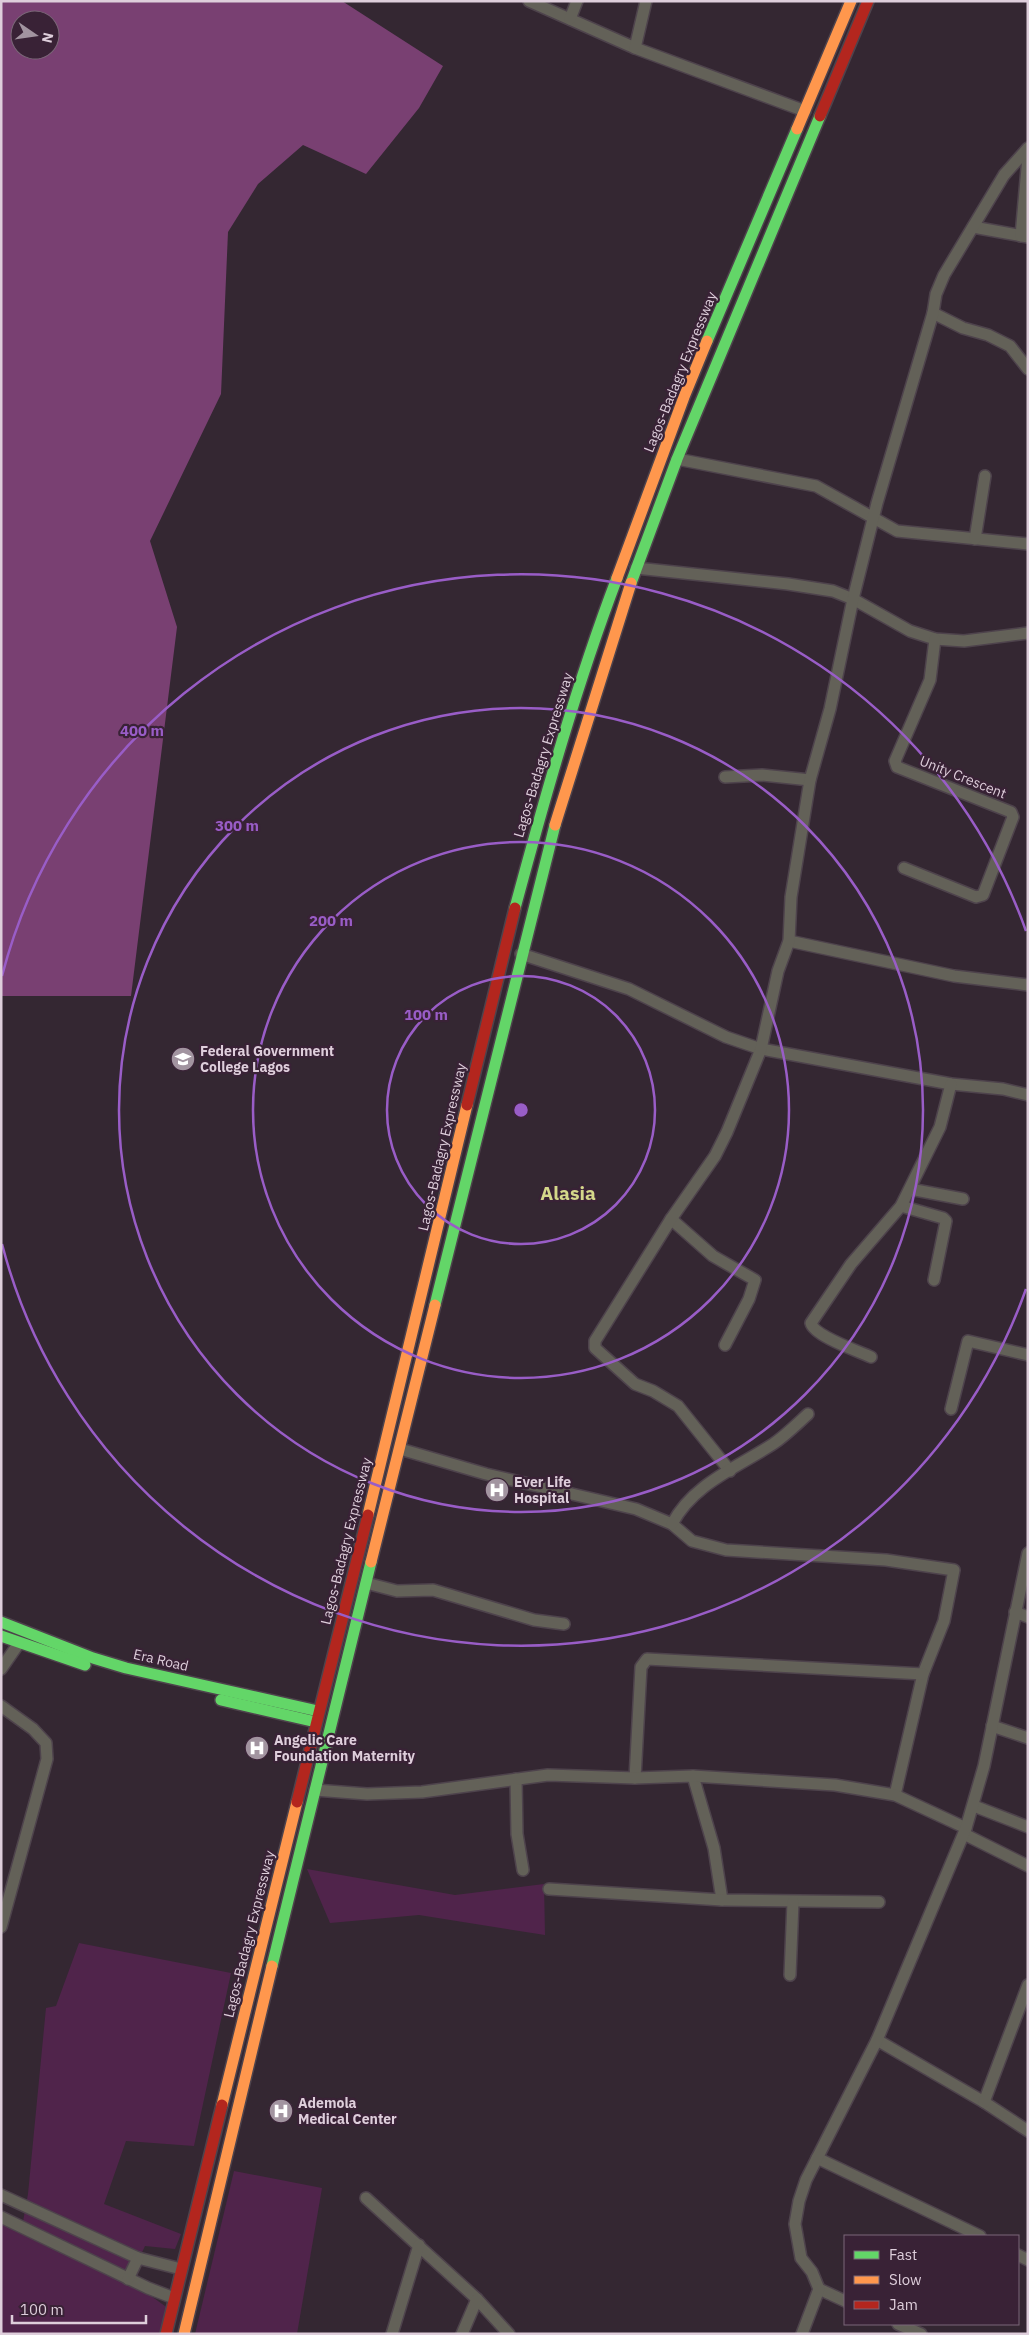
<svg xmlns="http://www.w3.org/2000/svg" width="1029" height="2335" viewBox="0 0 1029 2335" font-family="'IBM Plex Sans',sans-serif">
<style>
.green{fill:#50244b}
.forest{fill:#794072;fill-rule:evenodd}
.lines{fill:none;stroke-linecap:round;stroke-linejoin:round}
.street-casing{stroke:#4e434c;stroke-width:14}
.fast-casing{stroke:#4e434c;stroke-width:14}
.slow-casing{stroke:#4e434c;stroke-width:14}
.jam-casing{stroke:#4e434c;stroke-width:14}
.street{stroke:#636158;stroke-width:11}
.fast{stroke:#63d668;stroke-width:11}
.slow{stroke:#ff974d;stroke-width:11}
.jam{stroke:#b3261e;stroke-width:11}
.ring{fill:none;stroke:#995dc7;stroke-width:2.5}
.labels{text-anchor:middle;stroke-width:4.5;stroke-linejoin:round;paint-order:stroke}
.street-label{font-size:14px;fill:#decedb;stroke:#392236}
.poi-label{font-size:14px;font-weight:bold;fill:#decedb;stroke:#392236;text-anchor:start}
.district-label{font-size:19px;font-weight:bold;fill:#d4d88a;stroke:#392236}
.centre{fill:#995dc7;stroke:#392236;stroke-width:2.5}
.ring-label{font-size:15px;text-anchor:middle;font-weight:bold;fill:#995dc7;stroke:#392236;stroke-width:4.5;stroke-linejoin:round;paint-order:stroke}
</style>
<rect width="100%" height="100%" fill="#342732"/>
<g class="green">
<polygon points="307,1869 455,1895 544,1884 545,1935 419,1915 330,1923"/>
<polygon points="79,1943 231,1973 194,2146 126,2141 104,2204 181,2234 175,2249 145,2246 129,2280 169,2309 160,2334 1,2334 1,2217 22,2227 28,2194 46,2008 56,2006"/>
<polygon points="234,2171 322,2188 297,2334 195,2334"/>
</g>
<path class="forest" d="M1 1H342L443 66 419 108 366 174 303 145 258 184 228 232 221 394 150 541 177 627 131 996H1ZM20 20H50V50H20Z"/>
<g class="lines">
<g class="street-casing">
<g id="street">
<polyline points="529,1 635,48 805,111"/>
<polyline points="570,19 577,1"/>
<polyline points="635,48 646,1"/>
<polyline points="973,227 1028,237"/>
<polyline points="1021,236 1028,157"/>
<polyline points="933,313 963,328 988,335 1010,346 1028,369"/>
<polyline points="677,459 816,486 897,531 1028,544"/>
<polyline points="975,539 985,476"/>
<polyline points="636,568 788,584 833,591 853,599 910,631 935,639 964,641 1028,633"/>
<polyline points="725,777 762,775 810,780"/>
<polyline points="904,868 976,897 983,895 1013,817 1011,812 897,767 895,761 930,680 935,639"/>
<polyline points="789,941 954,976 1028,985"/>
<polyline points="521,954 629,989 726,1037 761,1049 951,1084 1003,1089 1028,1095"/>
<polyline points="910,1189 963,1199"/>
<polyline points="901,1206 943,1218 946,1221 934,1280"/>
<polyline points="671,1219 713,1256 755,1280 749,1299 725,1345"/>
<path d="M871 1357C858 1351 814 1336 811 1323L851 1264 901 1206 940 1127 951 1084"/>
<polyline points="951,1409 968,1341 1028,1355"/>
<polyline points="400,1449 486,1474 636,1509 672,1524 692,1541 726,1550 886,1560 954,1570 944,1621 923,1674 895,1795"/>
<polyline points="730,1471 678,1406 653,1391 635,1384 595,1348 595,1341 671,1219 715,1156 727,1132 761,1049 778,971 789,941 791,897 810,780 830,709 853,599 877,503 933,313 936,294 944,275 1004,175 1028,148"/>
<path d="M672 1524C693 1484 736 1468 773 1444 785 1436 797 1424 808 1414"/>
<polyline points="366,1583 397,1591 433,1590 534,1620 564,1624"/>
<polyline points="1015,1612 1028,1617"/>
<polyline points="1,1669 19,1643"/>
<polyline points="1,1706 33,1729 46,1743 47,1759 1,1927"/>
<polyline points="992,1726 1028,1738"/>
<polyline points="693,1776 714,1848 722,1900"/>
<polyline points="635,1778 641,1667 647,1659 923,1674"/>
<polyline points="516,1779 517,1834 523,1870"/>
<polyline points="315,1790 367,1794 422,1792 548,1775 635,1778 693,1776 835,1785 895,1795 966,1828"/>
<polyline points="974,1806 1028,1827"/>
<polyline points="964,1834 1028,1866"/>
<polyline points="549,1889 722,1900 879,1902"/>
<polyline points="790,1975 793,1902"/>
<polyline points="877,2040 984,2102 1028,2131"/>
<polyline points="984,2102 1028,1985"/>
<polyline points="817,2158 980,2236"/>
<polyline points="1,2195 138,2258 181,2269"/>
<polyline points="366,2198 477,2299 509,2334"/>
<polyline points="1,2217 148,2288 174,2298"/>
<polyline points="1018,2255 1028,2260"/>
<polyline points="128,2279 138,2258"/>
<polyline points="819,2289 845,2301"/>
<polyline points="898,2324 921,2334"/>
<polyline points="392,2334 419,2245"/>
<polyline points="462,2334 477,2299"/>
<polyline points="802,2334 819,2289 812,2272 801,2258 795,2224 799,2201 806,2180 877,2040 966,1828 984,1766 1028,1553"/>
</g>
</g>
<g class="fast-casing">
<g id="fast">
<polyline points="707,341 797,129"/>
<polyline points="631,583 677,459 820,116"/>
<path d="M515 908C545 797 576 686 617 578"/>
<polyline points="435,1305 555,825"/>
<polyline points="1,1622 93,1658 126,1668 318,1711"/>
<polyline points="1,1636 85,1665"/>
<polyline points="221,1700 316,1722"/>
<polyline points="272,1966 371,1562"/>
</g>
</g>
<g class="slow-casing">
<g id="slow">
<polyline points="797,129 851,1"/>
<polyline points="617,578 684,397 707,341"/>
<polyline points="555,825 631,583"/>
<polyline points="368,1515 467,1105"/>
<polyline points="371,1562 435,1305"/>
<polyline points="222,2105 297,1802"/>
<polyline points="184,2334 272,1966"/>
</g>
</g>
<g class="jam-casing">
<g id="jam">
<polyline points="820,116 868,1"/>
<polyline points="467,1105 515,908"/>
<polyline points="297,1802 368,1515"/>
<polyline points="166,2334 222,2105"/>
</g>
</g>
<use href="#street" class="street"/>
<use href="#fast" class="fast"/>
<use href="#slow" class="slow"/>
<use href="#jam" class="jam"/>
</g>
<g class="ring">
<circle cx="521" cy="1110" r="134"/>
<circle cx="521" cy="1110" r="268"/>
<circle cx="521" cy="1110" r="402"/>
<path d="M1026 1289A536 536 0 0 1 2 1244M2 976A536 536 0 0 1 1026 931"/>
</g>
<defs>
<g id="school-disc" transform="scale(1.25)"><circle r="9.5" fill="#a294a0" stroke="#392236"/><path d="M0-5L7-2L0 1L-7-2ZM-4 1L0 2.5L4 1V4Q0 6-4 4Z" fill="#fff"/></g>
<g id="hospital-disc" transform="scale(1.25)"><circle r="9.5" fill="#a294a0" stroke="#392236"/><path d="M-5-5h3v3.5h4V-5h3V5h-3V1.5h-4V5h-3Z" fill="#fff"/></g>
</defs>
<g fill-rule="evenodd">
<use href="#school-disc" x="183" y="1059"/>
<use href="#hospital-disc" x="497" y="1490"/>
<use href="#hospital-disc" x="257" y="1748"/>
<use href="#hospital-disc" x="281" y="2111"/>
</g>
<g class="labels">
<g class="street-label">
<text transform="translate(680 372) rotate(-68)" y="5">Lagos-Badagry Expressway</text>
<text transform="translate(543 755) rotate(-73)" y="5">Lagos-Badagry Expressway</text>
<text transform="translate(963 777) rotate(22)" y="5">Unity Crescent</text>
<text transform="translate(442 1147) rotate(-77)" y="5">Lagos-Badagry Expressway</text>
<text transform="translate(346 1541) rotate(-76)" y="5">Lagos-Badagry Expressway</text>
<text transform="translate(161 1660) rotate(13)" y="5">Era Road</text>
<text transform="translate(249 1934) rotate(-76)" y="5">Lagos-Badagry Expressway</text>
</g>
<g class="poi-label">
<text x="200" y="1056">Federal Government<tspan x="200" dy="16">College Lagos</tspan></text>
<text x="514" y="1487">Ever Life<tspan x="514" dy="16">Hospital</tspan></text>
<text x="274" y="1745">Angelic Care<tspan x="274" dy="16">Foundation Maternity</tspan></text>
<text x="298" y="2108">Ademola<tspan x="298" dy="16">Medical Center</tspan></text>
</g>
<g class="district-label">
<text x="568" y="1200">Alasia</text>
</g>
</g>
<circle cx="521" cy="1110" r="8" class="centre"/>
<g class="ring-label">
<text x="142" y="736">400 m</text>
<text x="237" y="831">300 m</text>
<text x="331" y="926">200 m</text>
<text x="426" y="1020">100 m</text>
</g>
<rect width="1029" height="2335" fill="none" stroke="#decedb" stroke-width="5"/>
<rect x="844" y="2235" width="175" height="90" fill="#392236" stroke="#7b6778"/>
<rect x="854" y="2251" width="25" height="8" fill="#63d668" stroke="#7b6778"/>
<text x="889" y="2260" font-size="15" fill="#decedb">Fast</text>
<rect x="854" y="2276" width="25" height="8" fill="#ff974d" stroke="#7b6778"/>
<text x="889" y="2285" font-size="15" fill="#decedb">Slow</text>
<rect x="854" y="2301" width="25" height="8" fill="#b3261e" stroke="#7b6778"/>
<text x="889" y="2310" font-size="15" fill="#decedb">Jam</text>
<g transform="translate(35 35) rotate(103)"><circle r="24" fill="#392236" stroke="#7b6778"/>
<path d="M0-4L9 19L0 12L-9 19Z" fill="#a294a0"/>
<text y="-8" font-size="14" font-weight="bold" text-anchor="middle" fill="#decedb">N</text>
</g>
<path d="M12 2315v8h134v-8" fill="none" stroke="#decedb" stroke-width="2.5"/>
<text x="20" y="2315" font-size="15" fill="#decedb" stroke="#392236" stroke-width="4" paint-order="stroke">100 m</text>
</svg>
